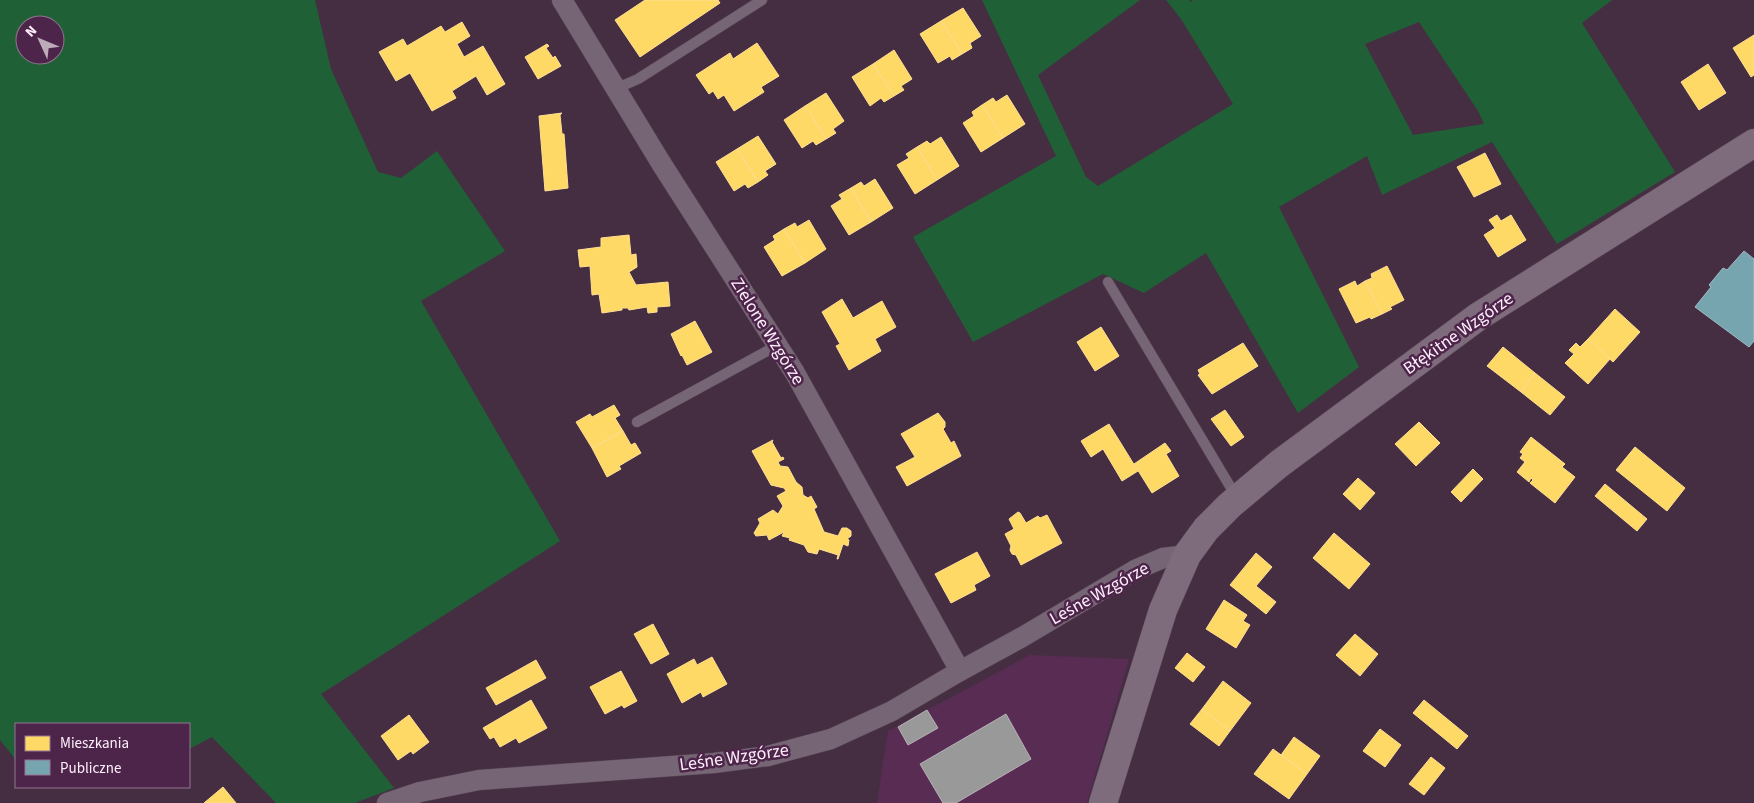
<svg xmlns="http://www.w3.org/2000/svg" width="1754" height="803" viewBox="0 0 1754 803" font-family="'Source Sans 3',sans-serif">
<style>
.built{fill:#592c54}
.green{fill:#206037;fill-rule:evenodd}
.homes{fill:#ffd966;stroke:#ffdf93}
.public{fill:#76a5af;stroke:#9fbbc6}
.industry{fill:#999;stroke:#b7b2b6}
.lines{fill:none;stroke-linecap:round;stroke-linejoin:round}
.lane-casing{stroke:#5c4a5a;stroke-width:11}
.street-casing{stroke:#5c4a5a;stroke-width:21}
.secondary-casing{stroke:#5c4a5a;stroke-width:29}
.lane{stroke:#766574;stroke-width:10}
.street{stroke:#766574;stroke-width:20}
.secondary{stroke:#7e6b7c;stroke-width:28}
.labels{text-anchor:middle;stroke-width:5;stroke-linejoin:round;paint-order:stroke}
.street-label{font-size:18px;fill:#feeefb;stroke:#4e254a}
</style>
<rect width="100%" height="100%" fill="#452e42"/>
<polygon class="built" points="1030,655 1129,659 1087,803 877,803 888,731"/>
<g class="green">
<path d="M0 0H315L331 69 378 172 401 178 437 151 505 251 421 301 560 541 321 694 394 788 355 803H276L212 737 189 749V724H16V760L0 740ZM25 25H55V55H25Z"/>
<path d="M982 0H1140L1038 75 1086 177 1098 186 1233 104 1181 19 1166 0H1189L1190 2 1193 0H1612L1582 23 1675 172 1557 244 1492 142 1382 195 1367 156 1279 207 1359 367 1298 413 1206 253 1144 293 1103 274 973 342 913 237 1056 156ZM1419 22 1478 111 1484 124 1413 135 1365 44Z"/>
</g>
<g class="homes">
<polygon points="645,0 718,0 720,3 640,57 615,20"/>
<polygon points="963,8 981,36 970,43 972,48 962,54 941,21"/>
<polygon points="941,21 962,54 952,60 950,56 938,63 920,34"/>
<polygon points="462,22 470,36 457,44 464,57 483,46 505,84 487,95 476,76 452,91 456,98 432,111 410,73 396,81 379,52 403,39 407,46 441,26 445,32"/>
<polygon points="1754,35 1754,75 1751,77 1733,48"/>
<polygon points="757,43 779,76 761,87 764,92 734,111 724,95 718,99 713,91 709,94 696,75 730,53 733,59"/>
<polygon points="547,44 549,46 546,48 553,58 555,56 561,66 538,79 525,57"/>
<polygon points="894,50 912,79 901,86 904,90 894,96 873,64"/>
<polygon points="873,64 894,96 884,102 881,98 870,106 852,77"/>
<polygon points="1708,64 1726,93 1699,110 1681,82"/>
<polygon points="826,93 844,121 833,129 836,133 826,139 805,106"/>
<polygon points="1007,95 1025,124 1003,138 982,105 993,98 996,102"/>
<polygon points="982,105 1003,138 981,152 963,123 974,116 972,112"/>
<polygon points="805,106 826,139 816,145 813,141 802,148 784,120"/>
<polygon points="562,113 560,115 562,134 564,134 568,188 545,191 539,116"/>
<polygon points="758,136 776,164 765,171 768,175 758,182 737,149"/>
<polygon points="941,137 959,166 937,180 917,147 927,141 930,144"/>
<polygon points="917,147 937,180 915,194 897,165 909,158 906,154"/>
<polygon points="737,149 758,182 748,188 745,184 734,191 716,162"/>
<polygon points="1485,153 1501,184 1474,197 1457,167"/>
<polygon points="875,179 893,208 871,222 851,188 861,182 864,186"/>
<polygon points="851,188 871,222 849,235 831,206 842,199 839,195"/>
<polygon points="1497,215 1501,221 1511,215 1526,240 1498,257 1484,235 1495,228 1489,220"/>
<polygon points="809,220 826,249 805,263 784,229 795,223 797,227"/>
<polygon points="784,229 805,263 782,276 764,247 775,240 773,236"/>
<polygon points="629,235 631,255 636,254 637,267 629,272 636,285 668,282 670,306 657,307 657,312 648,313 647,307 629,310 628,308 622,308 622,310 602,313 599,294 592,295 590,266 580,267 578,250 601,247 601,238"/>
<polygon points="1387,266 1404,300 1390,307 1392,309 1382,314 1365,281 1372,278 1371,274"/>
<polygon points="1355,281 1357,286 1365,281 1382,314 1371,319 1370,317 1356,323 1339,289"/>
<polygon points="842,299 853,318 882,301 896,327 875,339 881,351 849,370 836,346 840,344 822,312"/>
<polygon points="1615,309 1640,332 1613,362 1588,339"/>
<polygon points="695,321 712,352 687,365 682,355 681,356 671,334"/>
<polygon points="1101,327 1119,356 1095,371 1077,342"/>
<polygon points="1588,339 1610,359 1588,384 1565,363 1574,354 1569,350 1576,343 1580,347"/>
<polygon points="1243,343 1258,366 1212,394 1198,375 1200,374 1198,370"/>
<polygon points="1503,347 1535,373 1521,392 1487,366"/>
<polygon points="1535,373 1565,397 1550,415 1521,392"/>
<polygon points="614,405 620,415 615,418 623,431 592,448 576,422 590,414 592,417"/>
<polygon points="1225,410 1244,437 1231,446 1211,419"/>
<polygon points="938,413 945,422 945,427 943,429 951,443 954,441 961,456 907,486 896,467 915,457 901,434"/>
<polygon points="1419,422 1440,443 1416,466 1395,444"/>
<polygon points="1109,424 1138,471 1122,481 1103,449 1091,457 1081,441"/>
<polygon points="623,431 631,445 635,443 641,453 619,466 621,469 607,477 592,448"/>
<polygon points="1531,437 1565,464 1562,467 1575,477 1555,503 1530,483 1533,480 1531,478 1529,482 1517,472 1525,462 1520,458 1523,454 1520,452"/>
<polygon points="773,440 772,442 781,458 783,457 784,459 778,462 780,466 788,467 796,482 802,487 803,495 808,498 811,496 817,507 814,509 824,532 838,536 842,528 847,528 851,531 851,536 847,539 849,540 848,546 843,544 838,559 837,559 838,555 819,549 817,554 808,552 804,545 789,540 790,538 782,536 784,532 769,540 767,535 756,536 754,533 760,523 758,519 773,510 778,514 783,506 777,496 786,491 784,488 771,485 752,451"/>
<polygon points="1165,443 1171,451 1166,454 1179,476 1152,493 1134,464"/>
<polygon points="1635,447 1685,488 1667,511 1616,470"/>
<polygon points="1473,469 1483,479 1461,502 1451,492"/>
<polygon points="1358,478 1375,493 1360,510 1343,494"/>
<polygon points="1605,484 1647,519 1637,531 1595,496"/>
<polygon points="1018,512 1020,513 1026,523 1038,516 1040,518 1047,515 1062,543 1021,565 1016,555 1012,554 1010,550 1011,546 1005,534 1014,529 1009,519"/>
<polygon points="1334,533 1370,564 1349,589 1313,558"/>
<polygon points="977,552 990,576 974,585 976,590 951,603 935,574"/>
<polygon points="1256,553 1272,567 1256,586 1276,602 1266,614 1230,585"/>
<polygon points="1224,600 1247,615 1243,621 1250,625 1236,648 1206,629"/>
<polygon points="653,624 669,654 651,664 634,634"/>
<polygon points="1355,634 1378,654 1360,676 1336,655"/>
<polygon points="1187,653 1205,667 1193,682 1175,668"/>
<polygon points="712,657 727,684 703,697 701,692 682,703 667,674 694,659 697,665"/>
<polygon points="536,660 546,678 496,705 486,688"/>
<polygon points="621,671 637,701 624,708 622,705 605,714 590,687"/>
<polygon points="1223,681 1251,703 1230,731 1202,709"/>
<polygon points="531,700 547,728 519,743 516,738 500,747 494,737 490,739 483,728"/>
<polygon points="1424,700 1468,736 1457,749 1413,713"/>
<polygon points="1202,709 1230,731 1219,746 1190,724"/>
<polygon points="409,715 429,742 413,754 411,751 398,760 381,736"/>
<polygon points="1380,729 1401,745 1385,767 1363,751"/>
<polygon points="1294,737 1320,756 1307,774 1281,755"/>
<polygon points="1273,749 1307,774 1289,799 1254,774"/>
<polygon points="1431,757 1445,768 1424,795 1409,784"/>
<polygon points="223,787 236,803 204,803"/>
</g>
<polygon class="public" points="1744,251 1754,259 1754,341 1749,347 1695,307 1711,287 1709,285 1723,268 1727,270"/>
<g class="industry">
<polygon points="927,710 938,728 908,745 898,727"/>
<polygon points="1006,714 1031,759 956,803 943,803 920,764"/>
</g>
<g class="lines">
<g class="lane-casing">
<g id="lane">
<polyline points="615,89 638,79 762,0"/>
<polyline points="1108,282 1237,498"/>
<polyline points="637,422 778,345"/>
</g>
</g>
<g class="street-casing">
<g id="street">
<polyline points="562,0 661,163 795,373 960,671"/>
<polyline points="387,803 420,792 479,780 714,763 768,756 831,739 892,711 960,671 1024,636 1135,570 1163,558 1187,555"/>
</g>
</g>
<g class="secondary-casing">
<polyline id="secondary" points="1103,803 1163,610 1187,555 1206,529 1230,505 1279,464 1479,316 1754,143"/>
</g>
<use href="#lane" class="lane"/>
<use href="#street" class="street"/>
<use href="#secondary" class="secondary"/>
</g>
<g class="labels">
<g class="street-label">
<text transform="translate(768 331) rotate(58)" y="6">Zielone Wzgórze</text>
<text transform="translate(1458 333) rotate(-35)" y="6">Błękitne Wzgórze</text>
<text transform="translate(1099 593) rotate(-29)" y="6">Leśne Wzgórze</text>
<text transform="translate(734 757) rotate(-8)" y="6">Leśne Wzgórze</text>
</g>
</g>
<rect x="15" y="723" width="175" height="65" fill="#4e254a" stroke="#947591"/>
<rect x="25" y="736" width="25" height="15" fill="#ffd966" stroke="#947591"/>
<text x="60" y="748" font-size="15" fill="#feeefb">Mieszkania</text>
<rect x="25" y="760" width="25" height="15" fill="#76a5af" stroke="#947591"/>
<text x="60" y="773" font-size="15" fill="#feeefb">Publiczne</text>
<g transform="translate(40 40) rotate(314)"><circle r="24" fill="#4e254a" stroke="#947591"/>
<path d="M0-4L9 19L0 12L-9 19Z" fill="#bdabba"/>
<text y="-8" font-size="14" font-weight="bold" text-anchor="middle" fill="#feeefb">N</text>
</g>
</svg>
